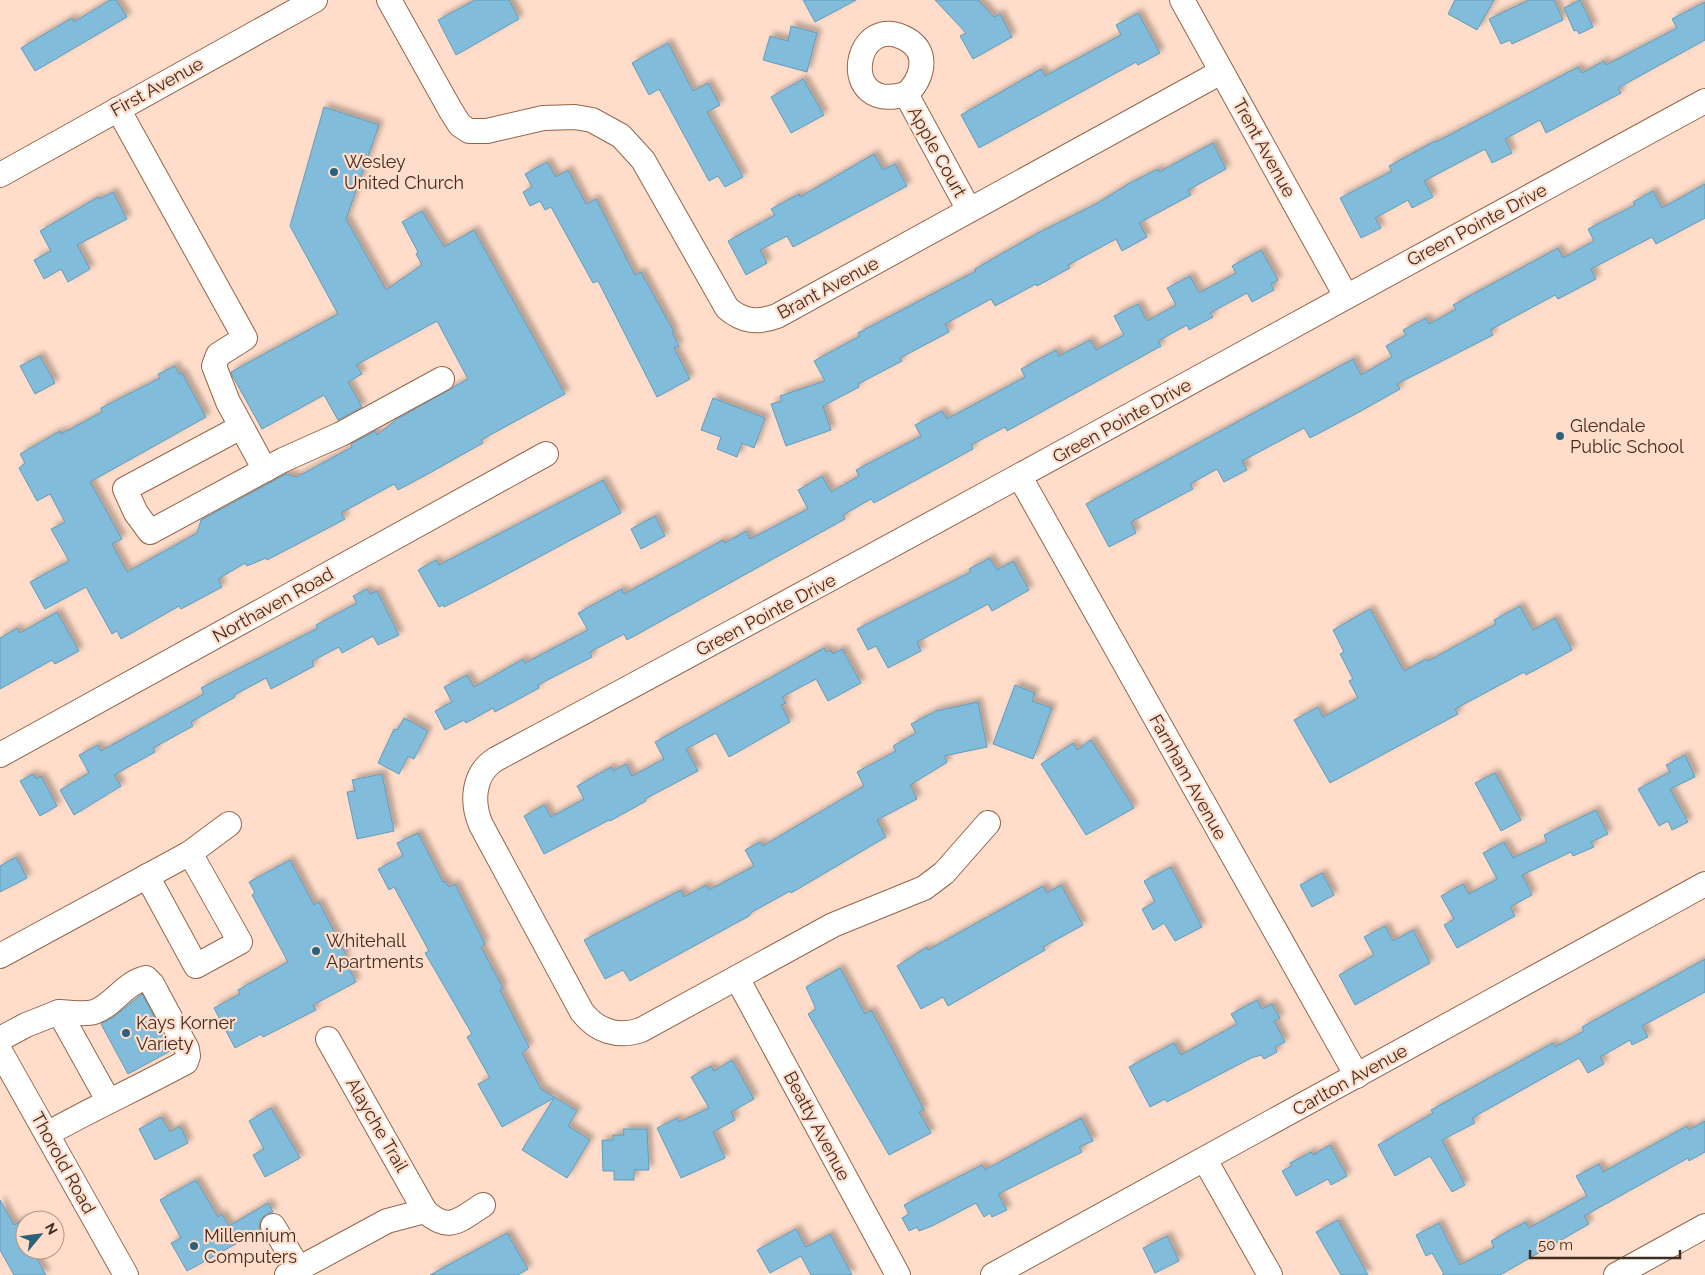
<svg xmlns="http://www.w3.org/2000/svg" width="1705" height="1275" viewBox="0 0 1705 1275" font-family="Raleway,sans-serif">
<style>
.building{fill:#82bcdb;stroke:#629cba;filter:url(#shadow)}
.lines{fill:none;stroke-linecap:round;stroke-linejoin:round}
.minor-casing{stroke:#956548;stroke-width:26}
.minor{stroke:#fff;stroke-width:24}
.poi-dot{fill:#2a627c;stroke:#ffddca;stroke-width:2}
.labels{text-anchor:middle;stroke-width:4.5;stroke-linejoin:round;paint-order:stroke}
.street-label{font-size:18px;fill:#412c1f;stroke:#ffddca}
.poi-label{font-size:18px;fill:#412c1f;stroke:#ffddca;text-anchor:start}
</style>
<defs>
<filter id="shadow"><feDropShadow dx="4.5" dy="-4.5" stdDeviation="2.5" flood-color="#0004"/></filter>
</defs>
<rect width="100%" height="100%" fill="#ffddca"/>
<g class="building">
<polygon points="110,0 116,0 127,17 35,71 21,48 72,18 74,22"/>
<polygon points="475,0 509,0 519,19 456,55 438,20"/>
<polygon points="803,0 856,0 815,22"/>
<polygon points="935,0 978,0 994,17 1000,14 1012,37 973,59 960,36 966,33"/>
<polygon points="1455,0 1494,0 1477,30 1448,14"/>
<polygon points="1529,0 1554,0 1563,20 1512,44 1510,40 1501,44 1489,19"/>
<polygon points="1580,0 1593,27 1579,34 1577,30 1574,31 1564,8"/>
<polygon points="1705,2 1705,40 1618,88 1621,93 1546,133 1540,120 1505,139 1512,153 1492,163 1485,149 1424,181 1433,197 1412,208 1408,200 1375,218 1381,228 1361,238 1340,198 1392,171 1389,166 1435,141 1436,142 1578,67 1582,73 1604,61 1606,65 1677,28 1672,19"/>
<polygon points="1138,13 1160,53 1138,65 1136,62 979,148 961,115 1041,69 1045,76 1121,35 1116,25"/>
<polygon points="791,26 817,33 807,72 763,60 770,36 788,41"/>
<polygon points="668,43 693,91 708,83 720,105 707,112 743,177 725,187 718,176 709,181 659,89 649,95 632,63"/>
<polygon points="803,79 824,115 791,133 771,97"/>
<polygon points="324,107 379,125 346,219 386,290 422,265 416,254 418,252 402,222 422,211 444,247 474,230 565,394 481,440 483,443 426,475 398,490 394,484 341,513 345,519 330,527 267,560 266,558 247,566 245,563 218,579 222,587 181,609 179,606 121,639 117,631 112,634 86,587 45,609 30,582 69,561 51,529 65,522 50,494 37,501 19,468 25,463 20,454 60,431 61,434 102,412 101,408 160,378 158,374 175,366 179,374 182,373 206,417 90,482 122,539 112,544 127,572 197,533 201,520 286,474 297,477 352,447 351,444 375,431 377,435 397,419 468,379 437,321 356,365 362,374 348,382 362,407 338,420 324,395 262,429 232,375 231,372 338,314 290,226"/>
<polygon points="1213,143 1226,169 1188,190 1191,195 1139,223 1147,237 1122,251 1116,239 1068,265 1070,268 1037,286 1036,284 995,306 991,299 945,324 949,332 900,358 902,361 858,384 859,387 823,406 831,430 786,446 771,404 782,401 780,396 825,381 814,361 860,336 858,333 976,271 975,269 1038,233 1096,204 1130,183 1158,169 1159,172"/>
<polygon points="874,154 883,170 895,164 907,186 793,247 787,236 760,250 767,263 746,275 728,241 775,215 771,209 799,194 800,197"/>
<polygon points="547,162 556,177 568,170 586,204 596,199 635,275 641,272 674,332 672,333 679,346 674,348 690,379 657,397 598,281 593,283 551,207 545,210 540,201 530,206 523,192 532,187 525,174"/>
<polygon points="1705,184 1705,218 1656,244 1652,237 1591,269 1596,279 1558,299 1555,295 1490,330 1493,335 1397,384 1400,389 1361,411 1310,438 1304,428 1242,461 1247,470 1224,482 1217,469 1190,484 1193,489 1131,522 1136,533 1109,547 1086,504 1353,359 1361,375 1392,357 1386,346 1406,335 1403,330 1426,318 1429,324 1456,309 1453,305 1558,248 1563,258 1594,241 1588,229 1635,205 1633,202 1653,191 1662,208"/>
<polygon points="113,192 127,219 77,245 90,269 68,282 61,269 44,279 34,260 51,251 40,231 98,197 100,199"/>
<polygon points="1261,250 1278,280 1271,284 1274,290 1252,302 1247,293 1210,313 1213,317 1189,330 1187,325 1158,341 1161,346 1007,431 1005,427 971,445 973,449 874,503 871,499 843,515 845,519 627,640 624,634 590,652 592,657 538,685 539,688 495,712 493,708 466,723 464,720 445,730 435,711 452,702 444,687 467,675 474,687 523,659 525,663 565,642 588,630 578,613 622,589 624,594 723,540 725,543 746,531 750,539 808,509 798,490 822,476 831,492 859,476 856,470 921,436 915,425 942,411 947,419 1025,377 1021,369 1056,350 1059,356 1090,340 1096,350 1124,335 1114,316 1138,304 1147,321 1176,305 1167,288 1190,276 1199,293 1236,273 1232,266"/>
<polygon points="40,356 55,383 35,394 20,366"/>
<polygon points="713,398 765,418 754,448 742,443 737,457 717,449 721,437 701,430"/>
<polygon points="603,480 621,513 485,586 444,607 443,605 439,607 418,570 436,560 439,565"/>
<polygon points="655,516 665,536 641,549 631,529"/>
<polygon points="990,558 997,570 1013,561 1029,590 992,611 988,604 917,642 921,651 888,668 876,646 868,650 857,629 971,572 969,569"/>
<polygon points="367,589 370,594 377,591 399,635 378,645 373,636 342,653 339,647 312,661 314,666 271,689 266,678 234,695 235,697 191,722 193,726 153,748 155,752 114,775 121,786 74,815 60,790 89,773 79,755 98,745 101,751 204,694 201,688 318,628 316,625 357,603 353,596"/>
<polygon points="1520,606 1533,630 1555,618 1572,650 1526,675 1524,672 1455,709 1458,714 1330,783 1294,720 1318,707 1323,717 1358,698 1349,681 1353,679 1340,654 1344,652 1333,630 1370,609 1404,671 1426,659 1428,661 1496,624 1494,620"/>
<polygon points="57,612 79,651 55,664 52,660 0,689 0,638 17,628 20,633"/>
<polygon points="824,648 826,652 831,650 833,654 842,649 861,683 828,701 816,679 782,697 786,703 781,705 790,722 729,757 716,733 686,749 698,771 645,799 646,801 610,821 609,820 544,854 524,816 544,805 551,817 584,799 577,786 611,767 613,771 626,764 632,776 664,759 655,742"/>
<polygon points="1015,685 1035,693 1032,701 1052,708 1033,759 993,744"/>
<polygon points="978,702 987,747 944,756 947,761 946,763 910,785 917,799 877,820 886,837 808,883 791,893 790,891 752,912 749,916 630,981 623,970 605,979 584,940 681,890 684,897 706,885 709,890 754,866 745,850 760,842 763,846 864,786 857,772 896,751 893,746 916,733 911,724 936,711"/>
<polygon points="404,718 428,731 414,759 408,756 399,774 378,763 394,729 397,730"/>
<polygon points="1091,740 1134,808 1086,835 1041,764 1073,743 1077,750"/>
<polygon points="1685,755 1695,777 1670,789 1688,822 1672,830 1668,821 1659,826 1638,789 1670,772 1666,765"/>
<polygon points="1495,773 1521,820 1501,831 1475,783"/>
<polygon points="33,774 36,779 41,776 57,806 40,816 20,781"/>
<polygon points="382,774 394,831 357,839 347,792 355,791 352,780"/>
<polygon points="1596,810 1608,834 1591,842 1594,847 1573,856 1571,852 1522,875 1532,895 1510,907 1515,916 1457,948 1444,925 1454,919 1441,896 1463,884 1469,894 1497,879 1483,853 1504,842 1513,858 1547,842 1544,835"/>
<polygon points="418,833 443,882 445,881 449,887 455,884 485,944 481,947 503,988 500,990 529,1047 522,1053 541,1089 577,1111 568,1126 590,1140 567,1178 522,1150 554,1098 502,1127 478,1084 490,1078 467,1037 472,1034 425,953 429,951 394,887 389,890 378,869 403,856 397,843"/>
<polygon points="16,857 27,878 0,892 0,866"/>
<polygon points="290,860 314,905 319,902 346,955 343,957 356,982 313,1005 316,1010 263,1037 261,1034 235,1048 214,1008 240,994 238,990 288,962 252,895 255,893 249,882"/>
<polygon points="1171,867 1202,927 1175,941 1164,923 1153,930 1142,909 1155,902 1144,881"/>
<polygon points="1322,873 1334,895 1312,907 1300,885"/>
<polygon points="1061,885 1083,925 1043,947 1045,950 948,1006 943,997 921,1009 897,966 927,947 928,950 1043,886 1047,893"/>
<polygon points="1385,926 1393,941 1413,930 1430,963 1355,1005 1339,975 1374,955 1364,937"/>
<polygon points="1705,959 1705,992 1642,1026 1648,1037 1632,1045 1630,1040 1600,1057 1604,1064 1588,1073 1579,1058 1472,1118 1475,1123 1442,1140 1465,1185 1452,1192 1430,1156 1395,1176 1378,1145 1433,1113 1431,1110 1553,1043 1555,1047 1584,1031 1582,1027"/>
<polygon points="840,968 865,1014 871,1010 886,1037 924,1110 919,1112 931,1133 889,1155 808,1014 816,1009 806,987"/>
<polygon points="142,994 172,1050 128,1074 101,1024 115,1016"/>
<polygon points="1257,1000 1262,1009 1272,1004 1280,1018 1274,1021 1285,1042 1275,1047 1277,1052 1264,1059 1261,1055 1251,1058 1167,1102 1165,1099 1150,1107 1129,1067 1174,1043 1181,1055 1237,1024 1231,1014"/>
<polygon points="732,1060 754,1099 731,1112 735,1120 713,1132 725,1158 681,1178 657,1128 677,1118 679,1122 709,1108 691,1077 711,1066 714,1071"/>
<polygon points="271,1108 300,1158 265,1177 253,1155 264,1149 249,1121"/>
<polygon points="161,1117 170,1132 180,1126 188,1143 155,1160 139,1129"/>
<polygon points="1081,1118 1093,1141 1079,1147 1082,1152 998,1194 1007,1210 992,1217 990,1213 984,1217 976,1203 932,1226 919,1231 917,1227 909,1231 902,1218 909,1214 904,1205 982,1165 985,1170"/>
<polygon points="1705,1121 1705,1152 1689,1161 1688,1158 1584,1216 1589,1224 1500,1275 1442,1275 1444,1274 1432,1253 1426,1256 1416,1235 1439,1223 1460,1265 1494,1247 1491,1241 1512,1229 1526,1222 1529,1228 1587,1196 1576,1176 1599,1164 1603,1172 1687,1126 1689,1130"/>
<polygon points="623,1129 647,1129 649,1170 634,1170 634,1180 614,1180 614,1171 603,1171 602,1140 613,1140 613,1135 624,1135"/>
<polygon points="1330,1145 1347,1176 1331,1185 1328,1179 1296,1196 1282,1171 1292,1166 1290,1163 1311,1152 1313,1155"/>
<polygon points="196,1180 218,1217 222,1214 229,1226 268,1203 273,1212 266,1214 261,1219 259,1226 261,1233 259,1231 187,1271 171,1243 181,1238 160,1200"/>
<polygon points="0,1200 14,1225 25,1219 25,1250 32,1250 46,1275 14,1275 0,1250"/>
<polygon points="1338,1220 1368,1275 1341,1275 1316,1232"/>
<polygon points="796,1229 806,1247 830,1234 852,1275 811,1275 801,1256 770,1273 757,1250"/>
<polygon points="507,1233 528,1269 518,1275 430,1275"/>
<polygon points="1167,1236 1179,1261 1155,1273 1143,1248"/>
</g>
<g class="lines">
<g class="minor-casing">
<g id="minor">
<path d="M389 0 451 111 460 125 469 131H487L543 118 575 117 592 120 621 136 643 160 727 308C743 322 758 323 777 316L1221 72"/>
<polyline points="1182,0 1346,296"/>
<path d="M906 94C922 80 930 53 908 40 854 7 835 115 906 94L969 210"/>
<polyline points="118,109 245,338 218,355 214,366 228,402 265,470"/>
<polyline points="0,175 315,0"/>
<polyline points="241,427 125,489 136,513 150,532 283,460 341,434 442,379"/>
<polyline points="1020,477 1357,1076"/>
<polyline points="0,755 546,454"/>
<path d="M988 823 944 873 924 888 833 925 641 1030C617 1038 597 1031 582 1012L481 825C471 802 473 773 496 759 901 543 1302 320 1705 101"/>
<polyline points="147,876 196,966 240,942 190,853"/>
<polyline points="0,956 190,853 229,824"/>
<polyline points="737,978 898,1275"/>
<polyline points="0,1039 26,1025 59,1012 108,1100"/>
<polyline points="328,1039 425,1211"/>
<polyline points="0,1051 126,1275"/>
<path d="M47 1134C93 1108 140 1087 186 1062L188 1056 187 1049 152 984 146 978C124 983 114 1005 94 1012 84 1015 69 1012 59 1012"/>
<polyline points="1205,1160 1270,1275"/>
<polyline points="273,1226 299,1269"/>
<path d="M287 1275 387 1221 425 1211C449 1233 459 1220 483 1205"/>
<polyline points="993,1275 1705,884"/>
<polyline points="1616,1275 1705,1226"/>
</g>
</g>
<use href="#minor" class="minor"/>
</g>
<g class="poi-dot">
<circle cx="334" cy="172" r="5"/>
<circle cx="1560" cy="436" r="5"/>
<circle cx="316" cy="951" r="5"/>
<circle cx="126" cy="1033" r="5"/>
<circle cx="194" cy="1246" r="5"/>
</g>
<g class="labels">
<g class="street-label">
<text transform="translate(157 87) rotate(-29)" y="6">First Avenue</text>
<text transform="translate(1264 148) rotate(61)" y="6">Trent Avenue</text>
<text transform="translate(937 152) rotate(61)" y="6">Apple Court</text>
<text transform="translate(1477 225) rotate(-28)" y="6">Green Pointe Drive</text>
<text transform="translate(828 288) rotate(-28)" y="6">Brant Avenue</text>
<text transform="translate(1122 421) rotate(-29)" y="6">Green Pointe Drive</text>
<text transform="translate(273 605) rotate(-29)" y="6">Northaven Road</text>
<text transform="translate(766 615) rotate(-28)" y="6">Green Pointe Drive</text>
<text transform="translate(1188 777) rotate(61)" y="6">Farnham Avenue</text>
<text transform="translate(1350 1080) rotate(-29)" y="6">Carlton Avenue</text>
<text transform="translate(377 1125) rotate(60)" y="6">Alayche Trail</text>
<text transform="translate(817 1126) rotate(62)" y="6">Beatty Avenue</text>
<text transform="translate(63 1163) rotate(61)" y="6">Thorold Road</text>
</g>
<g class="poi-label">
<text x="344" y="168">Wesley<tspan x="344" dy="21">United Church</tspan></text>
<text x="1570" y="432">Glendale<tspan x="1570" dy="21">Public School</tspan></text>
<text x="326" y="947">Whitehall<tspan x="326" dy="21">Apartments</tspan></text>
<text x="136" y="1029">Kays Korner<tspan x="136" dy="21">Variety</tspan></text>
<text x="204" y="1242">Millennium<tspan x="204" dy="21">Computers</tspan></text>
</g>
</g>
<g transform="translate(40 1235) rotate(61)"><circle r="24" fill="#ffddca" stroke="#b39686"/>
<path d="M0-4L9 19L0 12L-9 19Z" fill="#2a627c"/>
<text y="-8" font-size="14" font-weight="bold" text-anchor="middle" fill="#412c1f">N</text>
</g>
<path d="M1530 1250v8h150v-8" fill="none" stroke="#412c1f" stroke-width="2.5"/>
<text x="1538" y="1250" font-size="15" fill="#412c1f" stroke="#ffddca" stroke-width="4" paint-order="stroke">50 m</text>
</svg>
